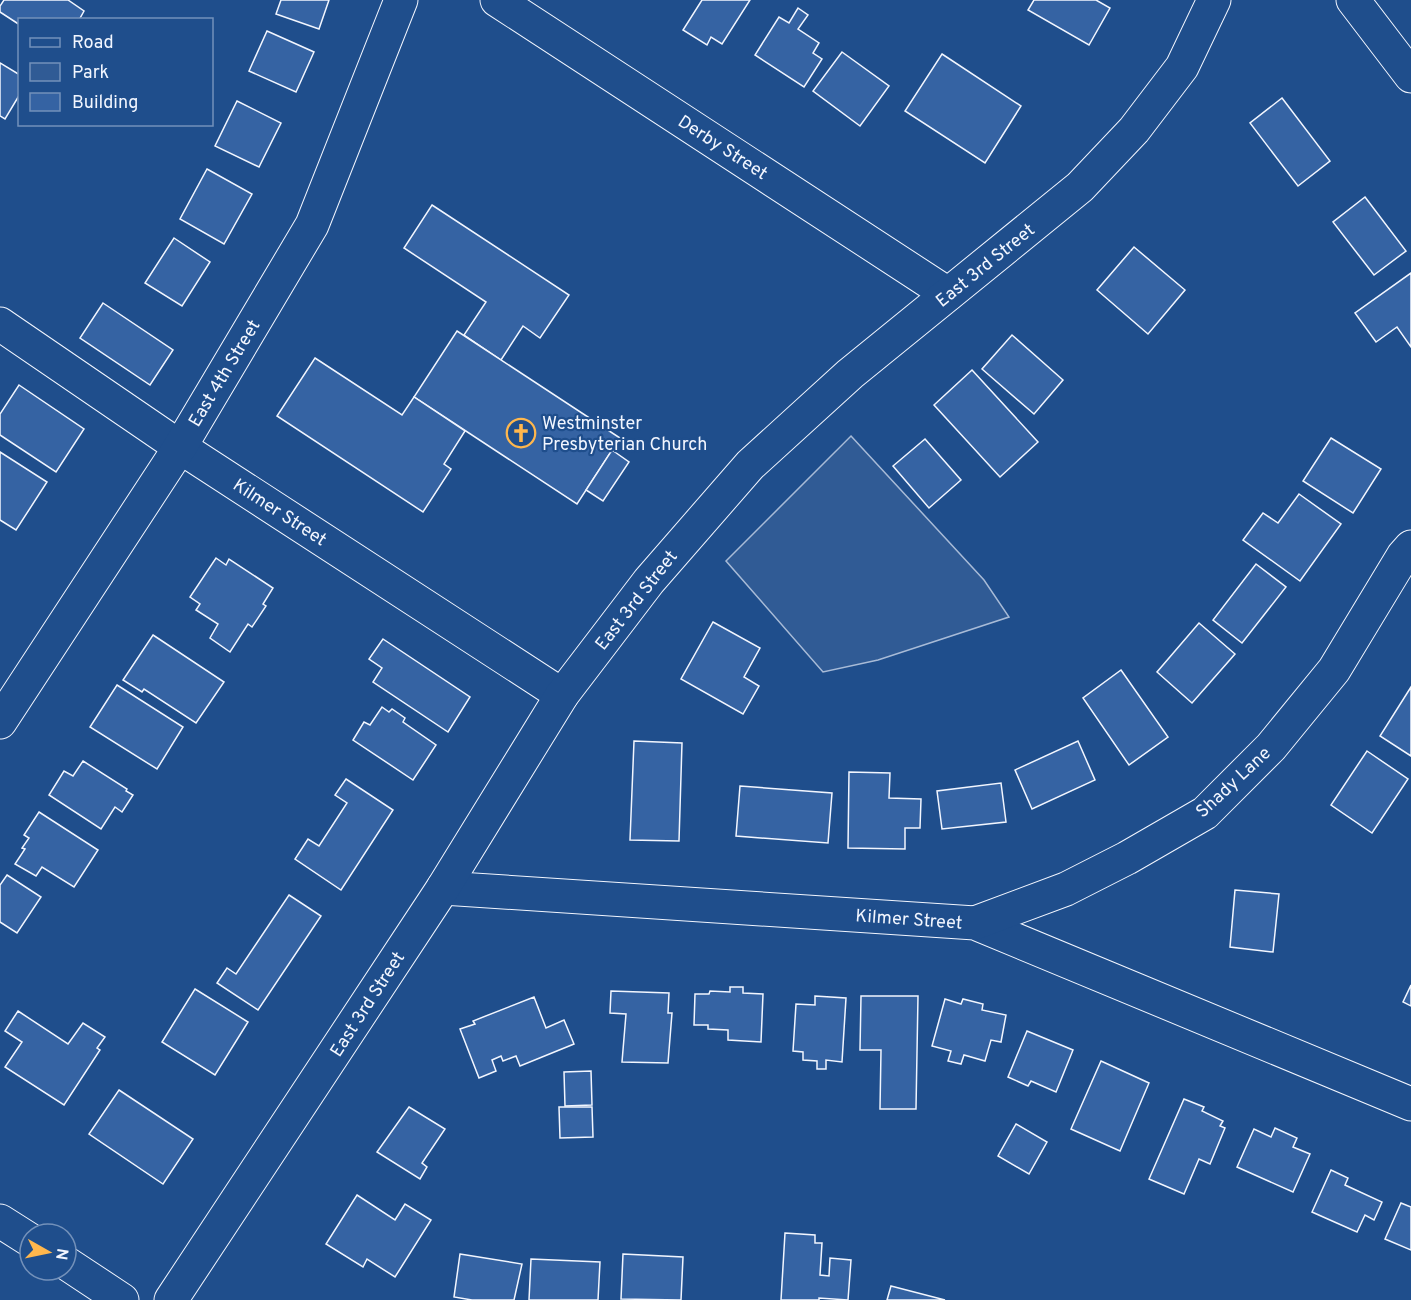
<svg xmlns="http://www.w3.org/2000/svg" width="1411" height="1300" viewBox="0 0 1411 1300" font-family="Overpass,sans-serif">
<style>
.green{fill:#305b95;stroke:#a8bbd7;stroke-width:1.5}
.building{fill:#3563a3;stroke:#f2f6ff;stroke-width:1.5}
.lines{fill:none;stroke-linecap:round;stroke-linejoin:round}
.minor-casing{stroke:#f2f6ff;stroke-width:35}
.minor{stroke:#1f4e8c;stroke-width:33}
.labels{text-anchor:middle;stroke-width:4.5;stroke-linejoin:round;paint-order:stroke}
.street-label{font-size:18px;fill:#f2f6ff;stroke:#1f4e8c}
.poi-label{font-size:18px;fill:#f2f6ff;stroke:#1f4e8c;text-anchor:start}
</style>
<rect width="100%" height="100%" fill="#1f4e8c"/>
<polygon class="green" points="851,436 984,580 1009,617 878,660 823,672 726,561"/>
<g class="building">
<polygon points="4,0 68,0 84,11 79,20 20,20 20,25 0,12 0,6"/>
<polygon points="281,0 329,0 319,29 276,14"/>
<polygon points="702,0 750,0 722,44 711,37 707,45 683,30"/>
<polygon points="1034,0 1096,0 1110,8 1089,45 1028,10"/>
<polygon points="798,8 808,15 798,29 819,43 813,53 822,59 804,87 755,55 779,17 789,23"/>
<polygon points="267,31 314,52 296,92 249,71"/>
<polygon points="842,52 889,86 860,126 813,91"/>
<polygon points="942,54 1021,106 985,163 905,111"/>
<polygon points="0,63 20,75 20,94 5,119 0,116"/>
<polygon points="1282,98 1330,161 1298,186 1250,123"/>
<polygon points="237,101 281,123 259,167 215,146"/>
<polygon points="207,169 252,194 224,244 180,219"/>
<polygon points="1365,197 1406,251 1374,275 1333,222"/>
<polygon points="432,205 569,295 540,338 523,326 501,360 464,335 486,302 404,248"/>
<polygon points="174,238 210,262 182,306 145,283"/>
<polygon points="1134,247 1185,290 1148,334 1097,290"/>
<polygon points="1411,273 1411,347 1397,327 1376,342 1355,313"/>
<polygon points="103,303 173,350 150,385 80,338"/>
<polygon points="457,331 620,438 577,504 414,397"/>
<polygon points="1012,335 1063,380 1034,414 982,369"/>
<polygon points="315,358 402,415 414,397 465,431 444,464 451,469 423,512 277,416"/>
<polygon points="972,370 1038,442 1000,477 934,405"/>
<polygon points="19,385 84,429 56,472 0,435 0,414"/>
<polygon points="1331,438 1381,469 1353,513 1303,481"/>
<polygon points="925,439 961,480 929,508 893,466"/>
<polygon points="612,450 629,462 603,501 586,490"/>
<polygon points="0,452 47,482 16,530 0,520"/>
<polygon points="1299,494 1341,524 1300,581 1243,540 1263,513 1278,523"/>
<polygon points="216,558 226,565 229,559 273,588 263,604 266,606 252,627 248,624 230,652 210,638 218,624 196,610 200,604 190,597"/>
<polygon points="1256,564 1286,587 1242,643 1213,620"/>
<polygon points="713,622 760,648 744,677 759,686 743,714 681,679"/>
<polygon points="1199,623 1235,654 1192,703 1157,672"/>
<polygon points="153,635 224,682 196,723 144,689 142,692 123,680"/>
<polygon points="383,639 470,697 448,732 373,682 382,668 369,659"/>
<polygon points="1121,670 1168,737 1129,765 1083,698"/>
<polygon points="117,685 183,727 157,769 90,727"/>
<polygon points="1411,687 1411,756 1380,736"/>
<polygon points="382,707 389,712 392,709 405,718 403,722 436,745 413,780 353,740 364,722 370,725"/>
<polygon points="634,741 682,743 679,841 630,840"/>
<polygon points="1078,741 1095,780 1032,809 1015,770"/>
<polygon points="1367,751 1408,779 1372,833 1331,805"/>
<polygon points="83,761 127,789 126,791 133,795 122,812 115,807 101,829 49,795 64,771 73,776"/>
<polygon points="849,772 890,773 889,798 921,799 920,828 905,828 905,849 848,848"/>
<polygon points="346,779 393,810 341,890 295,859 308,839 319,846 347,803 335,795"/>
<polygon points="1001,783 1006,822 942,829 937,791"/>
<polygon points="740,786 832,793 828,843 736,836"/>
<polygon points="39,812 98,850 74,887 42,867 36,876 15,864 25,849 22,848 29,838 24,835"/>
<polygon points="7,875 41,897 17,933 0,922 0,885"/>
<polygon points="1235,890 1279,894 1273,952 1230,947"/>
<polygon points="289,895 321,916 258,1010 217,983 227,968 236,974"/>
<polygon points="1411,985 1411,1006 1403,1002"/>
<polygon points="730,987 743,987 743,993 763,994 761,1042 728,1040 728,1030 708,1029 708,1025 694,1025 695,994 709,994 710,991 730,992"/>
<polygon points="195,989 248,1022 215,1075 162,1042"/>
<polygon points="611,991 669,993 668,1013 672,1013 668,1063 622,1062 626,1014 610,1013"/>
<polygon points="815,996 846,998 842,1062 826,1060 826,1069 817,1069 817,1061 803,1060 803,1052 793,1051 796,1004 815,1005"/>
<polygon points="861,996 918,996 916,1109 880,1109 881,1050 860,1050"/>
<polygon points="534,997 546,1028 564,1020 574,1044 520,1066 516,1056 503,1061 501,1056 492,1060 496,1071 479,1078 460,1029 475,1024 473,1021"/>
<polygon points="945,999 961,1004 963,999 983,1004 982,1010 1006,1015 1001,1042 991,1040 985,1061 964,1055 961,1064 948,1061 951,1051 932,1046"/>
<polygon points="18,1011 68,1044 83,1023 105,1037 97,1048 100,1050 64,1105 5,1067 22,1042 5,1031"/>
<polygon points="1027,1031 1073,1050 1056,1092 1031,1081 1028,1086 1008,1077"/>
<polygon points="1101,1061 1149,1083 1120,1151 1071,1129"/>
<polygon points="591,1071 592,1105 565,1106 564,1072"/>
<polygon points="119,1090 193,1139 163,1184 89,1134"/>
<polygon points="1184,1099 1204,1107 1202,1111 1223,1121 1220,1126 1225,1128 1210,1164 1199,1159 1184,1194 1149,1179"/>
<polygon points="409,1107 445,1129 422,1163 427,1167 420,1179 377,1152"/>
<polygon points="559,1107 592,1107 593,1137 560,1138"/>
<polygon points="1016,1124 1047,1142 1029,1174 998,1156"/>
<polygon points="1275,1128 1297,1138 1293,1147 1310,1154 1293,1192 1237,1167 1254,1129 1271,1137"/>
<polygon points="1331,1170 1348,1178 1345,1185 1382,1202 1374,1220 1365,1215 1357,1232 1312,1212"/>
<polygon points="357,1195 395,1220 405,1204 431,1220 395,1277 367,1259 363,1267 326,1244"/>
<polygon points="1401,1203 1411,1207 1411,1250 1385,1239"/>
<polygon points="785,1233 815,1235 815,1243 822,1243 820,1275 829,1276 830,1258 851,1260 848,1300 819,1298 819,1300 781,1300"/>
<polygon points="460,1254 522,1264 514,1300 472,1300 454,1297"/>
<polygon points="623,1254 683,1257 681,1300 621,1299"/>
<polygon points="531,1259 600,1262 598,1300 529,1300"/>
<polygon points="891,1286 945,1300 887,1300"/>
</g>
<g class="lines">
<g class="minor-casing">
<g id="minor">
<polyline points="497,0 948,294"/>
<polyline points="1353,0 1411,76"/>
<polyline points="0,324 180,447 562,695"/>
<polyline points="0,722 180,447 312,225 401,0"/>
<polyline points="443,888 975,923 1411,1104"/>
<polyline points="975,923 1066,889 1127,858 1205,813 1271,747 1334,670 1403,556 1411,547"/>
<polyline points="0,1221 30,1240"/>
<polyline points="66,1263 122,1300"/>
<polyline points="171,1300 443,888 562,695 649,581 750,465 850,374 1080,187 1134,130 1182,67 1214,0"/>
</g>
</g>
<use href="#minor" class="minor"/>
</g>
<defs>
<g id="church-ring" transform="scale(1.5)"><circle r="9.5" fill="#1f4e8c" stroke="#ffb74d" stroke-width="1.5"/><path d="M-1.2-6h2.4v3.5h3.3v2.4h-3.3V6h-2.4V-.1h-3.3v-2.4h3.3Z" fill="#ffb74d"/></g>
</defs>
<g fill-rule="evenodd">
<use href="#church-ring" x="521" y="433"/>
</g>
<g class="labels">
<g class="street-label">
<text transform="translate(723 147) rotate(33)" y="6">Derby Street</text>
<text transform="translate(985 265) rotate(-39)" y="6">East 3rd Street</text>
<text transform="translate(224 373) rotate(-59)" y="6">East 4th Street</text>
<text transform="translate(280 512) rotate(33)" y="6">Kilmer Street</text>
<text transform="translate(636 600) rotate(-52)" y="6">East 3rd Street</text>
<text transform="translate(1233 782) rotate(-43)" y="6">Shady Lane</text>
<text transform="translate(909 919) rotate(4)" y="6">Kilmer Street</text>
<text transform="translate(367 1004) rotate(-57)" y="6">East 3rd Street</text>
</g>
<g class="poi-label">
<text x="542" y="429">Westminster<tspan x="542" dy="21">Presbyterian Church</tspan></text>
</g>
</g>
<rect x="18" y="18" width="195" height="108" fill="#1f4e8c" stroke="#7391ba" stroke-width="1.5"/>
<rect x="30" y="38" width="30" height="9" fill="#1f4e8c" stroke="#7391ba" stroke-width="1.5"/>
<text x="72" y="48" font-size="18" fill="#f2f6ff">Road</text>
<rect x="30" y="63" width="30" height="18" fill="#305b95" stroke="#7391ba" stroke-width="1.5"/>
<text x="72" y="78" font-size="18" fill="#f2f6ff">Park</text>
<rect x="30" y="93" width="30" height="18" fill="#3563a3" stroke="#7391ba" stroke-width="1.5"/>
<text x="72" y="108" font-size="18" fill="#f2f6ff">Building</text>
<g transform="translate(48 1252) rotate(99)"><circle r="28" fill="#1f4e8c" stroke="#7391ba" stroke-width="1.5"/>
<path d="M0-4.5L10 22L0 15L-10 22Z" fill="#ffb74d"/>
<text y="-9" font-size="16" font-weight="bold" text-anchor="middle" fill="#f2f6ff">N</text>
</g>
</svg>
